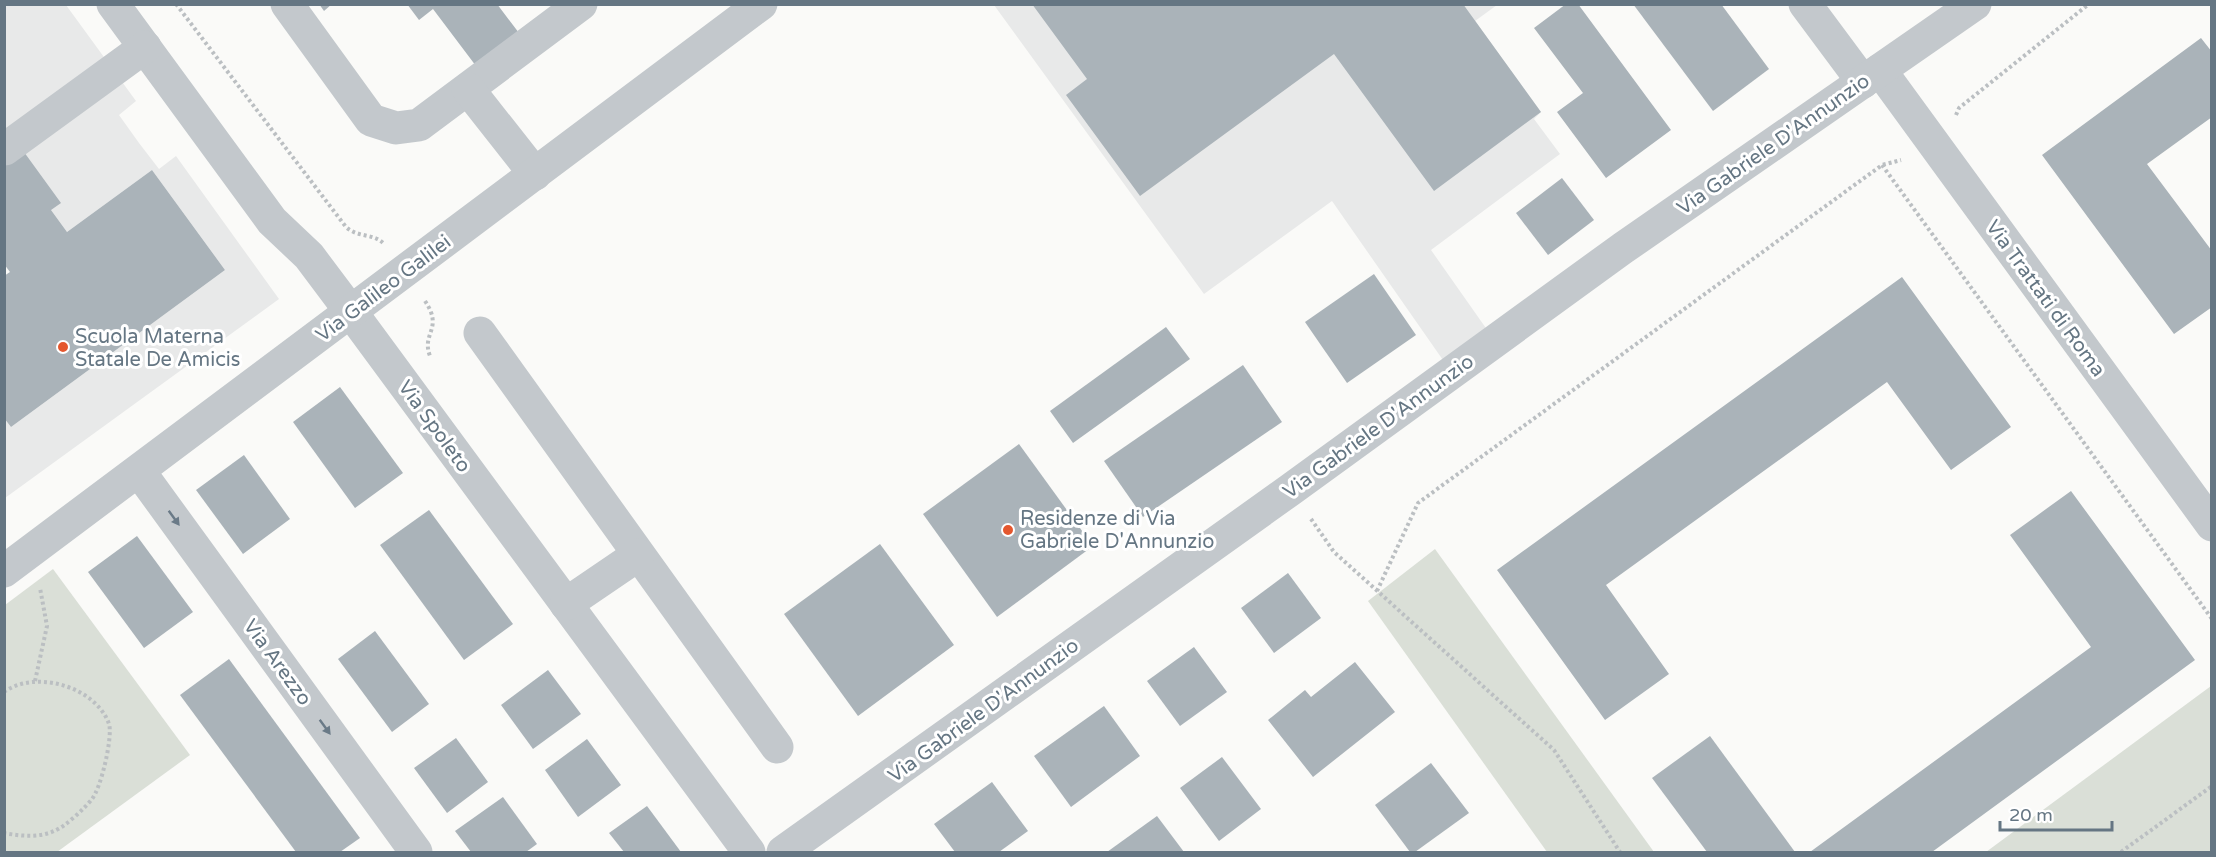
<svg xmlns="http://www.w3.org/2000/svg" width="2216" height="857" viewBox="0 0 2216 857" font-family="'Varela Round',sans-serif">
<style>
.built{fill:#e8e9e9}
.green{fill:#dadfd7}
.building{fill:#aab3b9}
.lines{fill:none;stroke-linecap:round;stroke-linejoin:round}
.path{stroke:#bbbfc2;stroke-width:4;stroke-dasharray:3 3;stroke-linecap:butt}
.minor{stroke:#c3c8cc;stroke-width:33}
.oneway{fill:#6a7a87}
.poi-dot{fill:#e4572e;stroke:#fff;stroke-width:2}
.labels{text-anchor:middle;stroke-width:6;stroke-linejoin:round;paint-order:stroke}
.street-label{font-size:20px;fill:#657683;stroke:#fff}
.poi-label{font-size:20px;fill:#657683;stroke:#fff;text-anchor:start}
</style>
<rect width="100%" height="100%" fill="#fafaf8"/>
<g class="built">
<polygon points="5,5 66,5 136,101 119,115 139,143 159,169 176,156 279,299 5,498 4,418 11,427 225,270 152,170 67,232 51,210 5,166"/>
<polygon points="994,5 1497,5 1475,21 1541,112 1534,119 1560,154 1431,250 1495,341 1452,373 1332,201 1204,294"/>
</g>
<g class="green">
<polygon points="1435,549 1654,852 1547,852 1368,601"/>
<polygon points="53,569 190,755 57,852 5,852 5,605"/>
<polygon points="2211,686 2211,852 1986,852"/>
</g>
<g class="building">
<polygon points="319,4 332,4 324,11"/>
<polygon points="407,4 497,4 519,33 476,66 433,9 419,20"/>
<polygon points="1032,4 1463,4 1541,112 1434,191 1334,54 1140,196 1066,95 1087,79"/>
<polygon points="1566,4 1578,4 1671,130 1606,178 1557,112 1583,93 1534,28"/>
<polygon points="1633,4 1721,4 1769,69 1713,111"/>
<polygon points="2201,38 2212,52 2212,117 2147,164 2212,251 2212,307 2174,334 2042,155"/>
<polygon points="24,152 61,203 51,210 67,232 152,170 225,270 11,427 4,418 4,276 10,272 4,264 4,166"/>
<polygon points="1562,178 1594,220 1548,255 1516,213"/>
<polygon points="1374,274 1416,335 1347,383 1305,322"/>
<polygon points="1902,277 2011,427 1951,470 1887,382 1606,585 1669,674 1605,720 1497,570"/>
<polygon points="1166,327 1190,359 1073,443 1050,411"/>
<polygon points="1243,365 1282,422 1143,517 1104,461"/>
<polygon points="340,387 403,473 355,508 293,422"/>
<polygon points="1019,444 1093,546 997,617 923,514"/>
<polygon points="244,455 290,519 243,554 196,490"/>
<polygon points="2071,491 2195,660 1932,852 1810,852 2091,647 2010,535"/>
<polygon points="429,510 513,624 464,660 380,545"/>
<polygon points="137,536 193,612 144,648 88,572"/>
<polygon points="880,544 954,645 858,716 784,614"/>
<polygon points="1288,573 1321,618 1274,653 1241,608"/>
<polygon points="375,631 429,704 392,732 338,659"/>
<polygon points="1194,647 1227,692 1180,726 1147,681"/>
<polygon points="229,659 360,838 340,852 296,852 180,695"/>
<polygon points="1355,662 1395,712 1313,777 1268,720 1305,690 1311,697"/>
<polygon points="548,670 581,714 533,749 501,705"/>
<polygon points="1104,706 1140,756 1071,807 1034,756"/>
<polygon points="1710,736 1795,852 1707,852 1652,778"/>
<polygon points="456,738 488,782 447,813 414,768"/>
<polygon points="587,739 621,785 578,817 545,770"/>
<polygon points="1222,757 1261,809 1219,841 1180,788"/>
<polygon points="1431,763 1469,813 1415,852 1410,852 1375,805"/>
<polygon points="992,782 1028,831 999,852 955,852 934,824"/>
<polygon points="503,797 537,844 526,852 471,852 455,831"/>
<polygon points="647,806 681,852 624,852 609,833"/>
<polygon points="1157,816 1184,852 1107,852"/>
</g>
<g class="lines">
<g class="path">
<path d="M176 4 346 227C358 238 374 233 384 244"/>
<polyline points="1956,115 1959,108 2089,4"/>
<polyline points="1882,165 2212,619"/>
<path d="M425 301C444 329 421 333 430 356"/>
<polyline points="1311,519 1334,552 1554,750 1620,852"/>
<polyline points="1377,591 1418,503 1882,165 1901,160"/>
<polyline points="35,681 47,626 40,588"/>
<path d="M4 692C36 669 96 687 109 724 113 737 101 788 92 799 85 808 65 827 54 831 39 838 20 836 4 833"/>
<polyline points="2121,852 2212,786"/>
</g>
<g class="minor">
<polyline points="113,4 272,221 309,256 351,312 749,852"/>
<polyline points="287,4 371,120 396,128 419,125 581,4"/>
<polyline points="1805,4 1863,82"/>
<polyline points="1880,70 2212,525"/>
<polyline points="468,89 535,174"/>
<polyline points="5,149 145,47"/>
<polyline points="480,333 777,747"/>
<polyline points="139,471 416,852"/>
<polyline points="4,571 761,4"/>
<polyline points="566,604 638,555"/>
<polyline points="783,852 1290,490 1623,248 1975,4"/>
</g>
</g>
<defs><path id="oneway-solid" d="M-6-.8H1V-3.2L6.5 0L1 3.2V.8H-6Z" transform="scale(1.5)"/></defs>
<g class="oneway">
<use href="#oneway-solid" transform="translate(174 518) rotate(54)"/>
<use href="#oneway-solid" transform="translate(325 727) rotate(54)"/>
</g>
<g class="poi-dot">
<circle cx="63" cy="347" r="6"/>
<circle cx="1008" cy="530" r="6"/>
</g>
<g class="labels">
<g class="street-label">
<text transform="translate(1773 144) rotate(-35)" y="7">Via Gabriele D'Annunzio</text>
<text transform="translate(383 288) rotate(-37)" y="7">Via Galileo Galilei</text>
<text transform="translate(2046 298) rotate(54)" y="7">Via Trattati di Roma</text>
<text transform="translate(435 426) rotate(54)" y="7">Via Spoleto</text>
<text transform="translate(1378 426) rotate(-36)" y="7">Via Gabriele D'Annunzio</text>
<text transform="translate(278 662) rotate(54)" y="7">Via Arezzo</text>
<text transform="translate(983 710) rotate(-36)" y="7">Via Gabriele D'Annunzio</text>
</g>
<g class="poi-label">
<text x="75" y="343">Scuola Materna<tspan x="75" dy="23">Statale De Amicis</tspan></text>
<text x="1020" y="525">Residenze di Via<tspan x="1020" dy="23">Gabriele D'Annunzio</tspan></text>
</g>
</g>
<rect width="2216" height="857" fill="none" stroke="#657683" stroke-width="12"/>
<path d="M2000 821v9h112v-9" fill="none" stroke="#657683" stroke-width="3"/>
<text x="2009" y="821" font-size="18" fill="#657683" stroke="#ffffff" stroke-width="4.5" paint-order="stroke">20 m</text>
</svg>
